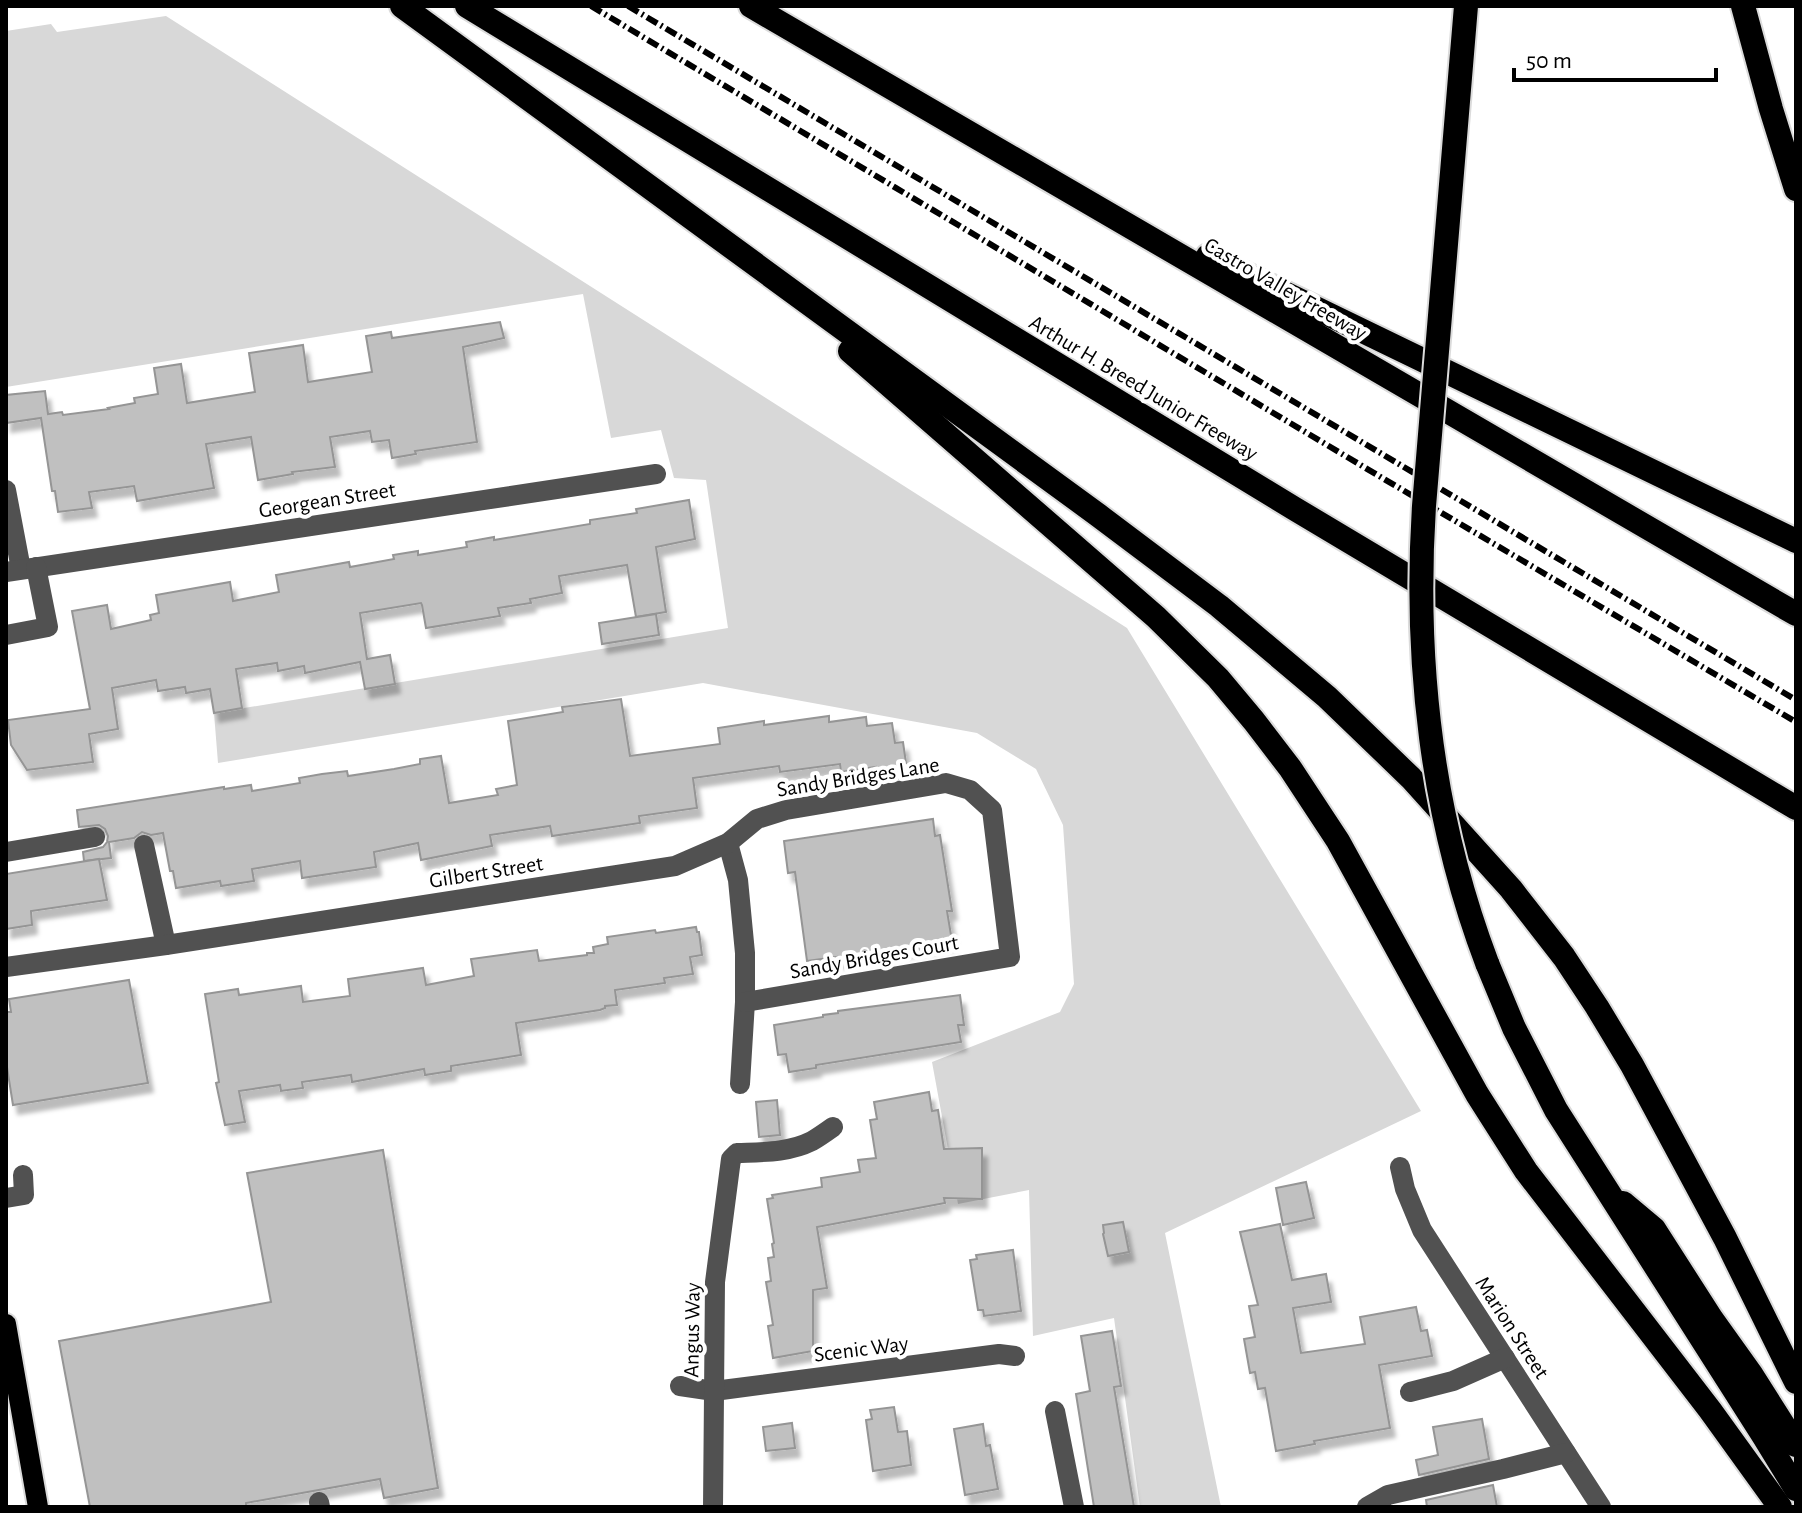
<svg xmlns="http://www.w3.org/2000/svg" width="1802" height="1513" viewBox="0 0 1802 1513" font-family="'Alegreya Sans',sans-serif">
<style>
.green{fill:#d8d8d8}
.building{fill:#c0c0c0;stroke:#959595;stroke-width:2;filter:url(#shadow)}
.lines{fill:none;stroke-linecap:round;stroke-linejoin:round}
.major-casing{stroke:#dbdbdb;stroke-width:24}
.highway-casing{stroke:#dbdbdb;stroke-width:28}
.minor{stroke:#515151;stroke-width:20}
.major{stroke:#000;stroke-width:20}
.highway{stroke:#000;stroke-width:24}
.rail{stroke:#000;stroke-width:6;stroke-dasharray:12 4 2 4;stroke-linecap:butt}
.highway-bridge-casing{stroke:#dbdbdb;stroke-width:28;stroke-linecap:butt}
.highway-bridge{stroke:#000;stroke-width:24}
.labels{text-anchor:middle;stroke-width:8;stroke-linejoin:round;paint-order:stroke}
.street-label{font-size:22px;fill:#000;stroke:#fff}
</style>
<defs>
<filter id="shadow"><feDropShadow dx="5" dy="9" stdDeviation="2" flood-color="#0004"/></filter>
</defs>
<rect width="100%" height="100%" fill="#fff"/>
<polygon class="green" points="166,16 1127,628 1421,1111 1165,1233 1221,1507 1140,1507 1114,1318 1033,1336 1029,1190 958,1204 932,1062 1060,1012 1074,984 1063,825 1036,769 977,733 703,683 218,763 214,713 728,628 706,480 674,478 661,430 611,438 583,294 6,387 6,31 51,24 57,32"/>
<g class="building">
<polygon points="500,322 504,338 463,347 477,442 415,451 416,454 392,458 389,440 372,442 370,431 330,437 335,467 292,472 293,474 258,480 251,437 206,444 214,488 137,501 134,486 89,492 92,508 58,512 55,491 52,491 41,418 6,423 6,395 45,391 48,414 62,412 63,415 109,409 108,408 135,403 134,398 158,394 154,368 181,364 187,403 255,392 249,353 303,345 308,382 372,372 366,336 391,332 392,338"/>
<polygon points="689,500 695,539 656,547 666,612 636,617 627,565 559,576 562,593 530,599 531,603 498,608 500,616 426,628 422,605 421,603 360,613 367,659 390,655 395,684 365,689 360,662 305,673 304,666 278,671 277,663 236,669 242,708 214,713 210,689 186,693 185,687 158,691 156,680 112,688 118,729 89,734 93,762 27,770 11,745 8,720 90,709 72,611 107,605 111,629 151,620 150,615 159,613 156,595 230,582 233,601 279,592 276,575 349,562 350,567 394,559 393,555 418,551 418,555 467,547 466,542 494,537 494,540 590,524 590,520 637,513 636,509"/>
<polygon points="656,614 659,635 602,644 599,623"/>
<polygon points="621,699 630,756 720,744 718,728 764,721 764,725 829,716 829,722 866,717 867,726 892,723 895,743 903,742 907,770 877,774 876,767 841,772 840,764 780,772 779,766 693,778 697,808 639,816 640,823 552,836 550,826 490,835 492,846 421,860 418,843 374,852 376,867 302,878 300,861 252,869 254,881 221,886 220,881 176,888 173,871 170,871 163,833 151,835 142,832 134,838 109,842 111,858 84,861 83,852 103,847 107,842 108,836 105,829 99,825 79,827 77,810 224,787 224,789 251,785 252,791 300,783 299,778 322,774 347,771 348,776 394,769 420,764 420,759 441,756 449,803 498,795 496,789 517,785 508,721 563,712 562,707"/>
<polygon points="933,819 935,836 940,835 952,911 947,911 952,941 837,959 837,957 807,961 795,872 788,873 784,841"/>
<polygon points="99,859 107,900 31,911 32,925 6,929 6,874"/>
<polygon points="696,927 697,932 699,932 702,955 690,957 693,974 664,978 665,983 615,990 617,1005 605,1006 605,1008 600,1010 516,1023 521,1055 451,1066 451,1071 425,1075 424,1069 352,1082 351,1075 302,1082 303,1088 281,1091 280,1085 239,1091 245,1122 225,1125 216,1083 219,1082 205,994 238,989 239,995 301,986 303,1002 350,996 348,979 423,968 426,985 474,976 471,959 537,950 539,961 587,955 587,953 594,953 593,947 608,944 607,937 655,930 656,933"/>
<polygon points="129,980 148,1083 13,1105 6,1061 6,1012 11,1012 9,999"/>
<polygon points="960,995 964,1025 958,1025 961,1042 816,1065 816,1068 789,1072 786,1054 778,1055 774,1025 823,1017 823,1015 838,1013 838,1011"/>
<polygon points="929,1092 932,1111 938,1110 944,1149 982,1148 982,1199 944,1198 945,1203 817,1227 827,1288 813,1290 813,1351 773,1358 768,1326 773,1325 766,1282 771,1281 768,1258 774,1257 772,1244 774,1243 767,1199 773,1198 772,1195 822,1187 821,1178 860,1172 858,1160 876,1158 870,1120 877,1119 874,1102"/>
<polygon points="777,1100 780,1135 759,1137 756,1102"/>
<polygon points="383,1150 438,1488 384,1498 380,1479 246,1503 246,1507 90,1507 59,1341 271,1302 247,1173"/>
<polygon points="1306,1182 1314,1218 1283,1225 1276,1188"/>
<polygon points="1123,1222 1129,1252 1108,1256 1103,1234 1104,1233 1103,1225"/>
<polygon points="1280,1224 1292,1280 1326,1274 1331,1302 1293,1308 1301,1353 1365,1344 1360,1317 1416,1307 1421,1331 1427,1330 1432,1356 1379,1365 1390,1428 1314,1441 1315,1444 1276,1451 1265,1388 1258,1389 1255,1372 1250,1373 1244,1339 1255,1337 1249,1306 1258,1305 1240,1232"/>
<polygon points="1013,1250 1021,1311 984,1316 983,1310 978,1310 970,1260 977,1259 976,1255"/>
<polygon points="1112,1331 1121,1386 1114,1387 1134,1507 1094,1507 1076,1394 1090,1391 1081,1336"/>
<polygon points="894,1407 898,1432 907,1431 911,1465 873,1471 866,1420 872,1419 870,1410"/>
<polygon points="1482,1419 1489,1459 1419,1475 1416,1460 1438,1455 1433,1427"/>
<polygon points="792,1423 795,1448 766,1451 763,1427"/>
<polygon points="983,1424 986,1446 990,1445 998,1489 965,1495 954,1429"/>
<polygon points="1493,1485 1497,1507 1427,1507 1426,1500"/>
</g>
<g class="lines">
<g class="major-casing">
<polyline id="major" points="6,1324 38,1507"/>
</g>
<g class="highway-casing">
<g id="highway">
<polyline points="402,6 1098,515 1219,606 1327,697 1411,778 1511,889 1564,957 1597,1007 1632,1065 1725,1238 1796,1382"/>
<polyline points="467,6 1295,509 1796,808"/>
<polyline points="751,6 1796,614"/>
<polyline points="1743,6 1771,109 1796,189"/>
<polyline points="1208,256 1796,541"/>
<polyline points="850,351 1156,617 1218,678 1254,721 1290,768 1338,841 1477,1094 1526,1171 1710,1410 1780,1507"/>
<polyline points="1487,963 1514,1028 1556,1110 1763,1435 1796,1489"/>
<polyline points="1623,1203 1654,1229 1711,1318 1751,1374 1796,1445"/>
</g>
</g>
<g class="minor">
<polyline points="6,490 21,569"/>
<polyline points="6,572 656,474"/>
<polyline points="6,635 48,627 36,567"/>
<polyline points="728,843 738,880 745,953 745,1002 740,1084"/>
<polyline points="144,845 166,945"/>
<polyline points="6,852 95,837"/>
<polyline points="6,967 166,945 675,866 728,843 757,819 786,810 946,783 970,790 992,810 1010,957 745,1002"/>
<polyline points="1400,1167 1405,1189 1422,1230 1601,1507"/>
<polyline points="6,1198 24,1195 23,1175"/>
<polyline points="680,1386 714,1391 999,1354 1015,1356"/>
<polyline points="1410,1392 1453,1381 1505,1358"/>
<polyline points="1055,1411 1074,1507"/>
<polyline points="319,1502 320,1507"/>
<path d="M713 1507 715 1282 731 1159 737 1153C762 1152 788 1153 812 1141 819 1137 826 1132 833 1127"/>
<polyline points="1367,1507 1388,1495 1503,1469 1566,1453"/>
</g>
<use href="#major" class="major"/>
<use href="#highway" class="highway"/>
<g class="rail">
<polyline points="591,6 1379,476 1796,722"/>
<polyline points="628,6 1796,700"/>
</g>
<g class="highway-bridge-casing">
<path id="highway-bridge" d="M1466 6 1424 506C1414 661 1432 818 1487 963"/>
</g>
<use href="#highway-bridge" class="highway-bridge"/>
</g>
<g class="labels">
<g class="street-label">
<text transform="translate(1286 288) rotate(30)" y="8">Castro Valley Freeway</text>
<text transform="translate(1144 387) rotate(31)" y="8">Arthur H. Breed Junior Freeway</text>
<text transform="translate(327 499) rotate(-9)" y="8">Georgean Street</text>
<text transform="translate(858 776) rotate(-9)" y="8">Sandy Bridges Lane</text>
<text transform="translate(486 871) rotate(-9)" y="8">Gilbert Street</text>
<text transform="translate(874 956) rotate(-10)" y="8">Sandy Bridges Court</text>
<text transform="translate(1513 1327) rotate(57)" y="8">Marion Street</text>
<text transform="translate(691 1330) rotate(-89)" y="8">Angus Way</text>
<text transform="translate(861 1348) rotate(-7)" y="8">Scenic Way</text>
</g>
</g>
<rect width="1802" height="1513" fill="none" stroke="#000000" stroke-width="16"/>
<path d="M1514 68v12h202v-12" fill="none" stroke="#000000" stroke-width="4"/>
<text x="1526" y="68" font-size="24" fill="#000000" stroke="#ffffff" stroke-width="6" paint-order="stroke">50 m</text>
</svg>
